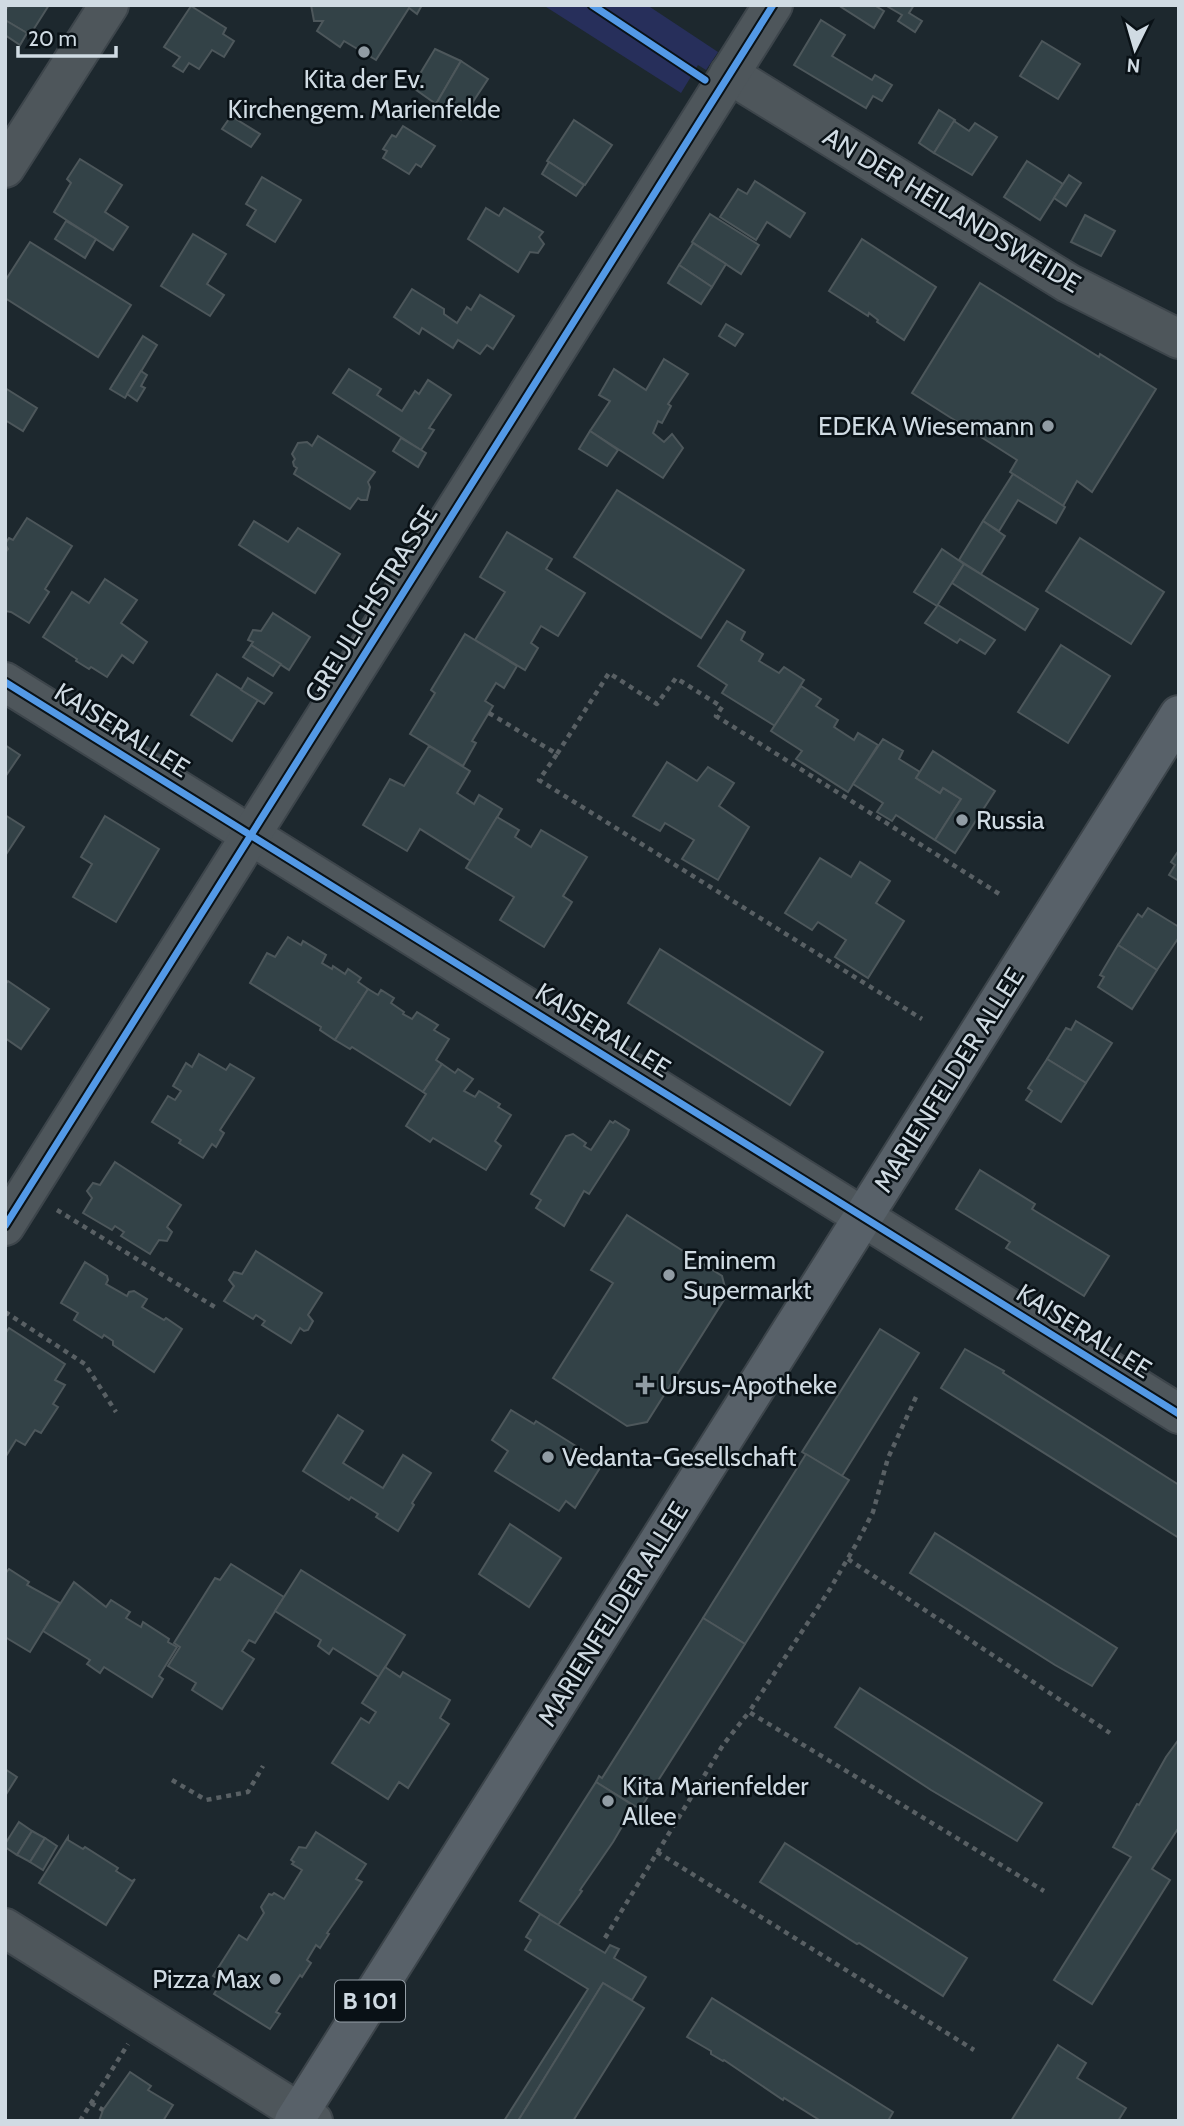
<svg xmlns="http://www.w3.org/2000/svg" width="1184" height="2126" viewBox="0 0 1184 2126" font-family="Cabin,sans-serif">
<style>
.green{fill:#272f5b}
.building{fill:#334247;stroke:#4d575b;stroke-width:2}
.lines{fill:none;stroke-linecap:round;stroke-linejoin:round}
.minor-casing{stroke:#3d454b;stroke-width:42}
.major-casing{stroke:#3d454b;stroke-width:42}
.path{stroke:#596064;stroke-width:4.5;stroke-dasharray:5 5;stroke-linecap:butt}
.minor{stroke:#4e565b;stroke-width:38}
.major{stroke:#586169;stroke-width:38}
.cycleway-casing{stroke:#091116;stroke-width:11}
.cycleway{stroke:#5399e6;stroke-width:7}
.poi-dot{fill:#919ca4;stroke:#091116;stroke-width:2.5}
.labels{text-anchor:middle;stroke-width:5;stroke-linejoin:round;paint-order:stroke}
.shield{fill:#091116;stroke:#949ea6;stroke-width:2}
.shield-label{font-size:24px;font-weight:bold;fill:#d0dbe3}
.poi-label{font-size:26px;fill:#d0dbe3;stroke:#091116;text-anchor:start}
.street-label{font-size:26px;fill:#d0dbe3;stroke:#091116}
</style>
<rect width="100%" height="100%" fill="#1d282e"/>
<polygon class="green" points="543,5 647,5 718,52 706,70 698,65 681,93"/>
<g class="building">
<polygon points="9,5 49,5 30,35 5,20 5,11"/>
<polygon points="311,5 422,5 417,14 409,8 376,60 344,41 340,47 317,31 323,21 314,21"/>
<polygon points="838,5 874,5 884,11 874,28"/>
<polygon points="885,5 914,5 909,13 922,21 915,32 898,21 902,15"/>
<polygon points="191,6 226,28 223,34 234,41 224,57 212,50 199,69 189,63 183,72 173,66 180,57 164,47"/>
<polygon points="5,20 27,33 20,45 5,35"/>
<polygon points="821,20 845,35 832,56 872,80 875,75 892,85 882,101 873,96 866,108 794,65"/>
<polygon points="1042,41 1080,64 1058,99 1020,76"/>
<polygon points="435,49 461,61 436,104 412,87"/>
<polygon points="461,61 488,79 461,120 436,104"/>
<polygon points="939,110 955,120 934,153 919,143"/>
<polygon points="231,116 260,134 251,147 222,129"/>
<polygon points="574,120 612,145 585,185 547,161"/>
<polygon points="954,121 969,131 975,123 997,137 972,175 934,153"/>
<polygon points="403,126 435,146 421,167 416,164 409,174 383,158 387,151 383,149 392,135 396,137"/>
<polygon points="80,159 122,185 105,212 128,227 113,250 54,212 71,183 67,179"/>
<polygon points="1027,161 1063,184 1040,220 1004,197"/>
<polygon points="549,162 584,185 576,196 542,174"/>
<polygon points="1069,175 1081,183 1066,206 1054,198"/>
<polygon points="262,177 301,200 275,242 247,225 256,210 246,204"/>
<polygon points="755,181 805,213 790,237 767,222 756,240 720,217 738,189 747,194"/>
<polygon points="486,208 499,216 504,208 543,232 539,237 544,244 538,253 530,252 518,272 468,239"/>
<polygon points="710,214 759,245 741,274 692,242"/>
<polygon points="1085,215 1115,231 1101,256 1071,242"/>
<polygon points="66,221 96,239 85,258 55,239"/>
<polygon points="193,234 226,254 207,284 224,295 210,316 161,286"/>
<polygon points="862,239 936,287 904,340 877,322 878,320 869,313 868,316 829,291"/>
<polygon points="30,242 131,305 98,357 5,298 5,281"/>
<polygon points="693,243 726,264 712,287 679,265"/>
<polygon points="679,265 712,287 701,304 668,283"/>
<polygon points="980,283 1099,357 1100,354 1156,389 1092,492 1077,481 1063,506 1010,472 1017,460 912,393"/>
<polygon points="412,289 444,309 444,314 457,323 467,307 471,310 480,295 514,316 493,349 487,345 480,354 458,340 453,348 422,328 419,334 394,317"/>
<polygon points="726,324 743,334 735,346 719,336"/>
<polygon points="143,336 157,345 125,398 110,389"/>
<polygon points="664,359 688,374 668,404 671,406 662,423 658,421 653,433 664,442 672,434 683,448 663,478 590,431 610,401 599,395 614,369 646,390"/>
<polygon points="349,369 381,389 377,395 402,411 415,391 419,394 428,380 451,395 429,428 434,430 421,450 333,393"/>
<polygon points="141,371 147,375 141,386 145,388 137,401 127,394"/>
<polygon points="5,388 37,408 23,431 5,420"/>
<polygon points="590,431 618,450 607,466 579,449"/>
<polygon points="318,436 375,472 368,482 370,487 367,500 361,500 358,498 350,509 294,474 297,468 294,466 293,462 295,459 292,454 298,443 307,442 312,446"/>
<polygon points="401,438 426,453 418,467 393,451"/>
<polygon points="1013,474 1065,507 1056,523 1018,500 999,531 983,521"/>
<polygon points="617,490 744,570 701,638 574,557"/>
<polygon points="27,518 72,546 45,589 49,592 29,623 11,612 5,611 5,553 8,549 5,544 9,538 13,540"/>
<polygon points="254,521 288,542 298,528 340,554 315,593 239,545"/>
<polygon points="983,521 1005,536 981,574 959,560"/>
<polygon points="507,532 552,559 546,569 585,593 558,636 541,626 531,643 538,648 525,670 475,640 505,592 480,577"/>
<polygon points="1080,538 1164,592 1131,644 1046,591"/>
<polygon points="942,549 964,564 937,606 914,592"/>
<polygon points="964,564 1038,609 1025,630 952,583"/>
<polygon points="105,579 137,600 121,623 147,642 133,663 122,655 107,677 91,667 89,669 76,661 77,659 43,637 72,592 89,603"/>
<polygon points="938,605 995,640 985,654 960,639 957,643 925,623"/>
<polygon points="273,613 310,637 289,670 251,645 253,642 248,640 253,630 261,631"/>
<polygon points="727,621 745,632 741,640 763,654 759,661 779,673 784,667 804,680 775,726 722,693 727,685 698,666"/>
<polygon points="465,634 517,666 504,688 496,683 485,701 493,706 472,741 476,743 463,766 410,734 435,693 431,690"/>
<polygon points="251,645 281,664 273,676 243,657"/>
<polygon points="1061,645 1110,676 1068,743 1018,712"/>
<polygon points="217,674 258,700 232,741 191,715"/>
<polygon points="248,678 272,693 264,704 241,690"/>
<polygon points="801,686 821,699 816,706 838,720 834,727 854,740 858,733 878,745 848,792 796,759 802,751 771,731"/>
<polygon points="883,739 903,751 899,759 920,772 916,778 940,793 943,788 961,799 935,840 896,815 892,821 877,812 883,803 853,784"/>
<polygon points="5,745 20,755 5,777"/>
<polygon points="429,746 470,771 457,793 474,804 479,795 502,809 471,861 420,829 407,851 363,825 390,779 404,786"/>
<polygon points="933,751 995,791 955,853 935,840 961,799 943,788 940,793 916,778"/>
<polygon points="667,762 697,781 708,767 734,783 719,806 749,827 718,880 682,859 694,840 665,823 660,831 633,816"/>
<polygon points="5,815 24,827 5,856"/>
<polygon points="105,816 159,849 116,922 73,897 92,864 81,857"/>
<polygon points="497,817 519,830 515,837 531,847 541,830 587,857 563,896 572,902 544,947 500,920 514,897 466,868"/>
<polygon points="1179,850 1179,881 1169,875 1175,865 1171,862"/>
<polygon points="820,858 851,877 860,862 890,881 876,903 904,921 868,978 835,957 846,940 818,922 812,930 785,913"/>
<polygon points="1148,908 1179,927 1179,937 1157,970 1118,945 1138,914 1142,917"/>
<polygon points="288,937 301,945 303,941 326,955 322,963 332,969 333,966 345,974 348,969 361,978 358,982 368,989 335,1040 320,1030 321,1027 250,983 267,953 275,957"/>
<polygon points="1118,945 1157,970 1132,1009 1098,987 1104,977 1100,975"/>
<polygon points="660,949 823,1052 790,1105 628,1003"/>
<polygon points="8,981 49,1009 21,1049 5,1038 5,985"/>
<polygon points="368,989 378,995 381,990 394,998 391,1003 404,1012 403,1014 412,1019 417,1012 438,1025 434,1030 449,1039 436,1060 442,1064 423,1092 352,1047 350,1049 335,1040"/>
<polygon points="1076,1021 1112,1043 1086,1083 1047,1059 1066,1028 1071,1030"/>
<polygon points="199,1054 226,1070 230,1064 254,1078 220,1130 224,1133 216,1147 212,1144 203,1158 179,1143 181,1140 152,1122 168,1096 175,1100 181,1091 173,1086 186,1063 192,1067"/>
<polygon points="1047,1059 1086,1083 1061,1122 1026,1100 1032,1091 1028,1088"/>
<polygon points="442,1064 455,1073 458,1069 473,1079 464,1091 475,1097 479,1091 500,1104 498,1107 511,1115 495,1141 501,1146 486,1170 433,1138 430,1142 406,1126 426,1094 423,1092"/>
<polygon points="610,1121 613,1123 615,1121 629,1130 627,1135 589,1194 584,1191 564,1226 536,1208 541,1200 531,1194 566,1136 573,1134 586,1143 584,1146 591,1150"/>
<polygon points="115,1162 181,1205 167,1227 172,1232 167,1241 159,1240 150,1254 121,1236 124,1232 115,1226 112,1230 83,1213 92,1198 87,1191 93,1183 100,1185"/>
<polygon points="980,1170 1035,1204 1032,1209 1109,1256 1084,1296 1006,1248 1010,1242 956,1209"/>
<polygon points="627,1215 722,1276 727,1295 647,1422 627,1426 553,1378 613,1283 591,1270"/>
<polygon points="256,1251 322,1293 308,1315 313,1321 308,1330 304,1331 300,1328 291,1343 262,1325 265,1321 256,1315 253,1319 224,1301 234,1286 229,1280 234,1272 242,1274"/>
<polygon points="85,1262 107,1276 108,1280 106,1284 127,1296 129,1292 134,1291 147,1299 142,1307 164,1320 166,1318 182,1329 154,1372 113,1345 113,1341 104,1335 102,1338 74,1320 78,1313 61,1303"/>
<polygon points="9,1328 65,1364 55,1380 65,1385 53,1404 58,1407 41,1433 35,1430 25,1445 16,1440 6,1456 5,1334"/>
<polygon points="880,1329 919,1353 842,1476 802,1452"/>
<polygon points="965,1349 1004,1371 1003,1373 1179,1485 1179,1538 941,1388"/>
<polygon points="511,1410 534,1424 536,1421 603,1463 575,1508 566,1501 559,1511 495,1471 508,1451 492,1440"/>
<polygon points="338,1415 363,1431 343,1463 383,1488 403,1455 431,1473 412,1503 414,1505 398,1531 376,1517 378,1514 351,1497 349,1500 303,1471"/>
<polygon points="806,1454 849,1480 745,1644 703,1618"/>
<polygon points="510,1524 561,1558 529,1607 479,1574"/>
<polygon points="935,1533 1117,1648 1092,1686 1055,1665 910,1573"/>
<polygon points="231,1564 284,1597 255,1643 249,1640 242,1651 254,1659 222,1709 192,1690 196,1683 168,1666 180,1647 174,1643 215,1578 220,1580"/>
<polygon points="9,1569 29,1582 27,1585 60,1603 30,1652 5,1637 5,1574"/>
<polygon points="301,1570 405,1635 379,1677 333,1648 329,1654 318,1646 321,1640 275,1611"/>
<polygon points="74,1582 106,1607 111,1600 130,1612 126,1618 141,1627 143,1622 169,1639 168,1642 177,1647 159,1676 163,1679 152,1697 104,1667 100,1673 87,1664 90,1660 43,1631"/>
<polygon points="703,1618 745,1644 640,1809 596,1782 599,1776 602,1778"/>
<polygon points="385,1667 400,1677 403,1672 450,1700 440,1718 449,1724 408,1788 399,1782 388,1799 332,1763 361,1718 369,1723 376,1712 362,1703"/>
<polygon points="860,1688 1042,1803 1017,1841 931,1790 835,1727"/>
<polygon points="1179,1739 1179,1827 1152,1869 1170,1880 1092,2004 1054,1980 1131,1857 1113,1847 1137,1804 1139,1805 1166,1757"/>
<polygon points="5,1769 17,1777 5,1796"/>
<polygon points="596,1782 634,1806 613,1842 580,1890 582,1891 558,1925 520,1901"/>
<polygon points="19,1822 32,1831 17,1855 5,1847 5,1844"/>
<polygon points="32,1831 45,1838 30,1862 17,1855"/>
<polygon points="316,1832 366,1864 356,1879 362,1882 327,1933 329,1934 320,1948 316,1945 307,1960 311,1963 302,1977 300,1975 276,2012 280,2014 270,2029 214,1994 222,1981 213,1976 239,1935 247,1940 264,1913 261,1907 269,1894 272,1895 274,1893 284,1899 302,1870 292,1864 294,1862 291,1860 299,1847 306,1848"/>
<polygon points="68,1837 68,1840 83,1849 85,1847 118,1868 116,1871 132,1881 135,1879 106,1925 39,1883"/>
<polygon points="45,1838 57,1846 43,1870 30,1862"/>
<polygon points="785,1843 967,1958 943,1996 859,1943 857,1944 760,1882"/>
<polygon points="540,1914 605,1953 610,1945 619,1949 614,1958 646,1977 632,2000 603,1983 518,2121 504,2121 588,1989 525,1950 531,1940 526,1937"/>
<polygon points="603,1983 644,2008 573,2121 518,2121"/>
<polygon points="712,1998 893,2112 888,2121 821,2121 784,2098 783,2100 724,2060 723,2061 711,2054 711,2051 687,2037"/>
<polygon points="1058,2045 1086,2063 1077,2078 1126,2108 1118,2121 1011,2121"/>
<polygon points="130,2072 151,2086 148,2090 173,2105 163,2121 99,2121 103,2110"/>
</g>
<g class="lines">
<g class="minor-casing">
<g id="minor">
<polyline points="729,74 1068,283 1179,339"/>
<polyline points="5,168 109,5"/>
<polyline points="5,682 1179,1414"/>
<polyline points="5,1226 773,5"/>
<polyline points="5,1928 313,2121"/>
</g>
</g>
<g class="major-casing">
<polyline id="major" points="294,2121 1179,715"/>
</g>
<g class="path">
<polyline points="489,713 557,754 539,780 922,1019"/>
<polyline points="557,754 609,673 657,704 676,678 722,707 716,716 1001,895"/>
<polyline points="57,1210 218,1309"/>
<polyline points="5,1312 85,1364 116,1412"/>
<polyline points="916,1397 888,1458 873,1512 858,1541 830,1589 749,1712 1044,1891"/>
<polyline points="848,1559 1110,1733"/>
<polyline points="172,1780 206,1800 248,1792 263,1766"/>
<polyline points="657,1852 974,2050"/>
<polyline points="605,1938 723,1745 749,1712"/>
<polyline points="91,2103 103,2110"/>
<polyline points="80,2121 128,2044"/>
</g>
<use href="#minor" class="minor"/>
<use href="#major" class="major"/>
<g class="cycleway-casing">
<g id="cycleway">
<polyline points="592,5 705,80"/>
<polyline points="5,682 1179,1414"/>
<polyline points="5,1226 773,5"/>
</g>
</g>
<use href="#cycleway" class="cycleway"/>
</g>
<g class="poi-dot">
<circle cx="364" cy="52" r="7"/>
<circle cx="1048" cy="426" r="7"/>
<circle cx="962" cy="820" r="7"/>
<circle cx="669" cy="1275" r="7"/>
<path d="M641.5 1374.5h7v7h7v7h-7v7h-7v-7h-7v-7h7z"/>
<circle cx="548" cy="1457" r="7"/>
<circle cx="608" cy="1801" r="7"/>
<circle cx="275" cy="1979" r="7"/>
</g>
<g class="labels">
<rect class="shield" x="335" y="1980.5" width="70" height="41" rx="5"/>
<g class="shield-label">
<text x="370" y="2009">B 101</text>
</g>
<g class="poi-label">
<text x="364" y="88" text-anchor="middle">Kita der Ev.<tspan x="364" dy="30">Kirchengem. Marienfelde</tspan></text>
<text x="1034" y="435" text-anchor="end">EDEKA Wiesemann</text>
<text x="976" y="829">Russia</text>
<text x="683" y="1269">Eminem<tspan x="683" dy="30">Supermarkt</tspan></text>
<text x="659" y="1394">Ursus-Apotheke</text>
<text x="562" y="1466">Vedanta-Gesellschaft</text>
<text x="622" y="1795">Kita Marienfelder<tspan x="622" dy="30">Allee</tspan></text>
<text x="261" y="1988" text-anchor="end">Pizza Max</text>
</g>
<g class="street-label">
<text transform="translate(952 210) rotate(31)" y="9">AN DER HEILANDSWEIDE</text>
<text transform="translate(371 604) rotate(-58)" y="9">GREULICHSTRASSE</text>
<text transform="translate(122 730) rotate(32)" y="9">KAISERALLEE</text>
<text transform="translate(603 1030) rotate(32)" y="9">KAISERALLEE</text>
<text transform="translate(949 1080) rotate(-58)" y="9">MARIENFELDER ALLEE</text>
<text transform="translate(1084 1331) rotate(32)" y="9">KAISERALLEE</text>
<text transform="translate(613 1614) rotate(-58)" y="9">MARIENFELDER ALLEE</text>
</g>
</g>
<rect width="1184" height="2126" fill="none" stroke="#d0dbe3" stroke-width="14"/>
<g transform="translate(1135 49) rotate(185)" stroke="#091116" stroke-width="5" paint-order="stroke">
<path d="M0-5L12 26L0 18L-12 26Z" fill="#d0dbe3"/>
<text y="-10" font-size="19" font-weight="bold" text-anchor="middle" fill="#d0dbe3">N</text>
</g>
<path d="M18 46v10h98v-10" fill="none" stroke="#d0dbe3" stroke-width="3.5"/>
<text x="28" y="46" font-size="21" fill="#d0dbe3" stroke="#091116" stroke-width="5" paint-order="stroke">20 m</text>
</svg>
